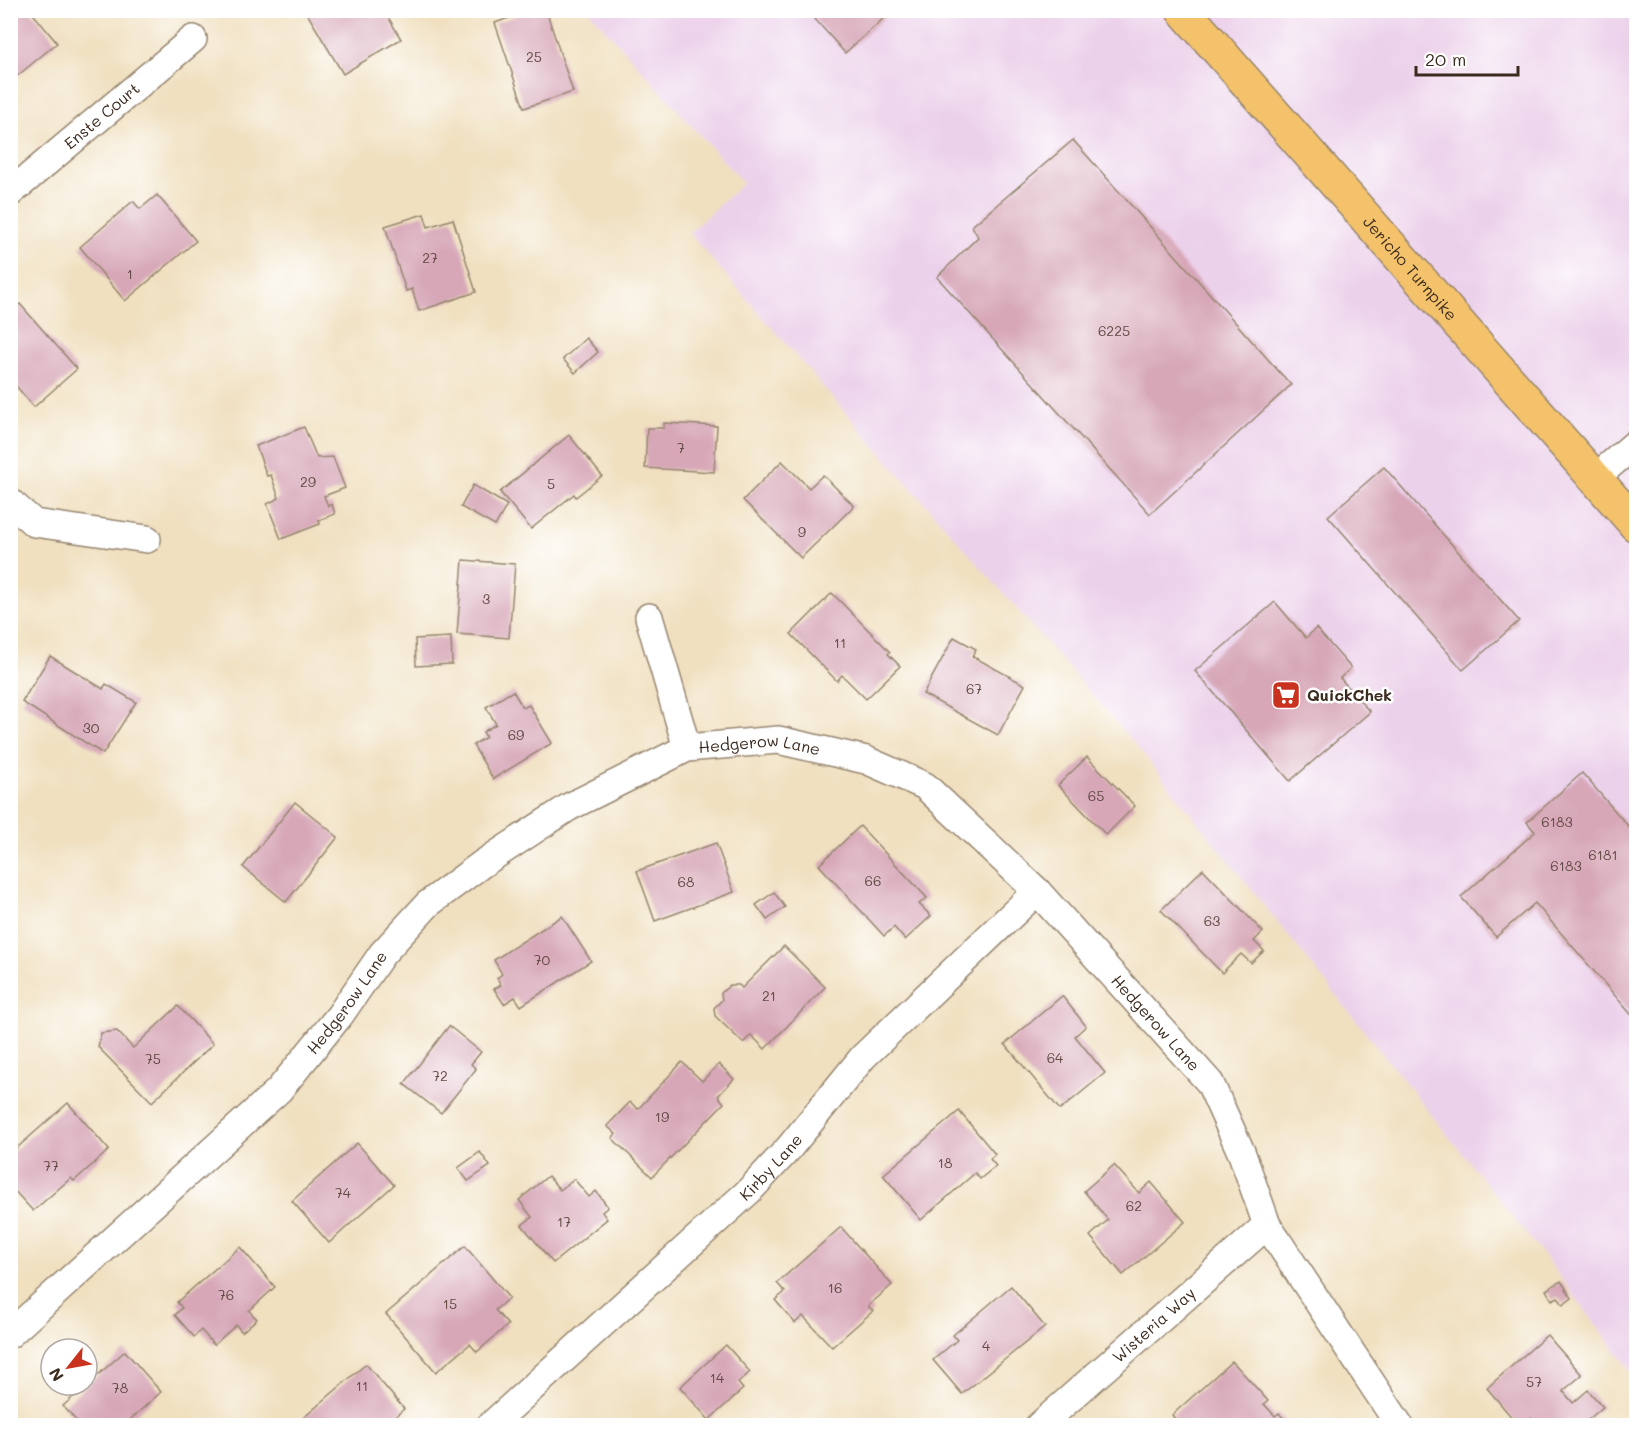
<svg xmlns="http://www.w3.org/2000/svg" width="1647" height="1436" viewBox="0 0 1647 1436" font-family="Mali,sans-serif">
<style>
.built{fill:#ecd1ea}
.building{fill:#d7a7b8}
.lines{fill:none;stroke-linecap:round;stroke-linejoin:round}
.minor-casing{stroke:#96856f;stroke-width:30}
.primary-casing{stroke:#96856f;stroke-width:36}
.minor{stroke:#fff;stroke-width:27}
.primary{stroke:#f4c26a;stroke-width:33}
.labels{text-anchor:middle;stroke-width:5;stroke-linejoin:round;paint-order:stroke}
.number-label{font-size:14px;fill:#624944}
.street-label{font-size:16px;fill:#3b2a1e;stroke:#fff}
.poi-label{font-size:16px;font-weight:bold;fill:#3b2a1e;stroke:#fff;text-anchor:start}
</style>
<rect width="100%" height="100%" fill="#fff"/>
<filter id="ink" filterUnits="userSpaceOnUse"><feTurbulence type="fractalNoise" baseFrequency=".0167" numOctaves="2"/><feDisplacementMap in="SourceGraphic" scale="12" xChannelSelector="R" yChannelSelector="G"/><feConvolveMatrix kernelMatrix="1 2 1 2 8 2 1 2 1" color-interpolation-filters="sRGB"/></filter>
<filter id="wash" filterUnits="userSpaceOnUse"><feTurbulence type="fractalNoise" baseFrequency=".008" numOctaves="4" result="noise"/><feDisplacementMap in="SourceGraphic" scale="24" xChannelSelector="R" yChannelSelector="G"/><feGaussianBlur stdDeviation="1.35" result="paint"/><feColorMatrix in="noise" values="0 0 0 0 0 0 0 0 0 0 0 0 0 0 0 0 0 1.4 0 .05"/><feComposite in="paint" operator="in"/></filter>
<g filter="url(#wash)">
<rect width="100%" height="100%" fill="#f0e0c0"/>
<polygon class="built" points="589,11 1636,11 1636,1378 1548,1261 1141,751 689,233 743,183"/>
<g id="blocks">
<g class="building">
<polygon points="10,10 30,10 57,43 10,82"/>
<polygon points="305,10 384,10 401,39 343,74"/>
<polygon points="531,10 546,10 573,92 524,108 495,23"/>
<polygon points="807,10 893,10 845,53"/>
<polygon points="1073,140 1291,385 1150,514 937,277 978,237 972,226"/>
<polygon points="157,195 196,241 125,301 80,247 133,201 140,209"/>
<polygon points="424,214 428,227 453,219 476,292 419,311 412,289 406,291 385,226"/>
<polygon points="20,304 77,369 34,407 10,379 10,312"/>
<polygon points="586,338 598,352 575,373 563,359"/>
<polygon points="664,423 717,426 714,472 645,468 647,428 664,428"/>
<polygon points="304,427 317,458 333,457 345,488 324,496 328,506 332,504 335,514 319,520 320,524 281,539 267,504 279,498 271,475 267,476 256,446"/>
<polygon points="569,435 602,476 576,497 574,494 531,529 500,492"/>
<polygon points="782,461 809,488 823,475 854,506 801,558 743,500"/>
<polygon points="1384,467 1519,621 1463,670 1328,516"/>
<polygon points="473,485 507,505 495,526 461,507"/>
<polygon points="463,560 515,564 509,638 457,634"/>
<polygon points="832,593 890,652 888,654 900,666 866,699 842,675 837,681 791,634"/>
<polygon points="1275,602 1306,638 1316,628 1351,668 1340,678 1370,712 1290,781 1195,671"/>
<polygon points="451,637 452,664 416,666 415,639"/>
<polygon points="954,637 976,649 972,656 1025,685 998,735 923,694"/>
<polygon points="50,656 103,689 106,684 136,702 103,754 22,702"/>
<polygon points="513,691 523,708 529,705 552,743 493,779 473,745 486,737 483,732 496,724 486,707"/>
<polygon points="1087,757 1135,806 1106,835 1058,785"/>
<polygon points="1582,773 1636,835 1636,1020 1535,903 1496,937 1461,897 1535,832 1527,822"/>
<polygon points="295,802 338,837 286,902 243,867"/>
<polygon points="860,826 927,898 919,904 931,916 905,940 894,927 884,936 819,865"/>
<polygon points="716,843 734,892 655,921 637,871"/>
<polygon points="1203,869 1263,932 1254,941 1264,951 1251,963 1241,954 1222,973 1161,910"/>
<polygon points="774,892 785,907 767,920 756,905"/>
<polygon points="562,916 591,961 521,1006 515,997 504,1004 494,989 501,985 497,978 502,974 494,960"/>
<polygon points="784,946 825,987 765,1049 751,1035 743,1043 715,1016 714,1008 722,1000 721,993 730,985 739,985 742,988"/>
<polygon points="1062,996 1086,1026 1075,1036 1105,1073 1060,1110 1005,1044"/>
<polygon points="178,1006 213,1044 152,1102 98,1047 101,1033 117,1031 133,1048"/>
<polygon points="449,1026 481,1052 471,1064 476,1069 441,1113 404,1084"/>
<polygon points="682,1062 702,1081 719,1064 734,1079 718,1096 724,1103 652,1177 612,1138 616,1134 607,1126 630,1102 638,1109"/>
<polygon points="68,1103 109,1150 74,1181 71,1178 33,1211 10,1186 10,1154"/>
<polygon points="959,1111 995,1154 990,1159 996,1166 980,1179 975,1173 921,1220 883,1175"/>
<polygon points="357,1143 394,1185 329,1243 292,1201"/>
<polygon points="480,1152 490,1166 468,1181 458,1168"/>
<polygon points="1114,1165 1139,1193 1151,1182 1185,1222 1123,1275 1090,1236 1108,1220 1084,1191"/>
<polygon points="548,1176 560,1190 574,1179 589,1197 596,1191 608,1207 602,1212 607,1219 553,1263 522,1225 532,1217 519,1200"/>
<polygon points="841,1227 892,1285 868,1306 873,1311 832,1347 803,1316 795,1323 775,1300 785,1292 777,1283"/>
<polygon points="465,1246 509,1298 495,1310 508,1325 477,1352 470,1344 436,1372 386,1314"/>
<polygon points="240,1247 275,1287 249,1311 257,1319 242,1332 236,1325 214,1345 201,1330 194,1337 175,1315 182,1308 177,1302"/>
<polygon points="1561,1281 1572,1298 1563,1305 1558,1297 1552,1300 1546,1290"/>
<polygon points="1011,1286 1045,1327 962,1394 933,1360 957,1340 953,1335"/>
<polygon points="1547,1335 1582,1375 1563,1391 1573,1403 1588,1390 1603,1407 1581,1426 1538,1426 1531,1418 1523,1426 1519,1426 1487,1388"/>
<polygon points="726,1345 750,1372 738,1383 743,1389 709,1420 680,1387"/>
<polygon points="125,1351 161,1392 123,1426 81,1426 63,1406"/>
<polygon points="1232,1361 1268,1401 1264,1404 1275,1416 1279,1413 1290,1426 1181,1426 1172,1415"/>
<polygon points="366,1364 404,1409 384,1426 294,1426"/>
</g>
</g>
</g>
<g filter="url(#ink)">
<use href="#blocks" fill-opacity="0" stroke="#96856f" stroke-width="1.5"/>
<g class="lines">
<g class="minor-casing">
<g id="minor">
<path id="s1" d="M10 193 193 39"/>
<polyline points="1595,478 1636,443"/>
<polyline points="10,502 34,523 147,539"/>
<polyline points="649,617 687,748"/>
<path id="s2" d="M10 1334 279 1090 340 1015 382 954 428 904 482 864 569 807 687 748 778 740 866 760 925 786 1037 891 1210 1083 1242 1154 1267 1225 1400 1426"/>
<path id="s3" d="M490 1426 749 1191 789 1148 863 1057 1037 891"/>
<path id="s4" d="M1039 1426 1267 1225"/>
</g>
</g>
<g class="primary-casing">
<g id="primary">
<path id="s5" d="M1183 10 1636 525"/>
</g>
</g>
<use href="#minor" class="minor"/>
<use href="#primary" class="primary"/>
</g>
</g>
<defs>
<g id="supermarket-square" transform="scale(1.5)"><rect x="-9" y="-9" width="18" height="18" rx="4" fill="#c8321e" stroke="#fff"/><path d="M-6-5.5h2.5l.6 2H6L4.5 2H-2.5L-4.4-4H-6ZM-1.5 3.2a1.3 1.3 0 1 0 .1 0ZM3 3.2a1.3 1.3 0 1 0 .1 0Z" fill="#fff"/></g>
</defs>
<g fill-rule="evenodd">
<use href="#supermarket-square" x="1286" y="695"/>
</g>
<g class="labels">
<g class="number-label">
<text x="534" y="62">25</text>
<text x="430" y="263">27</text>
<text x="130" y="279">1</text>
<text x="1114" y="336">6225</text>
<text x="681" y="453">7</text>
<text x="308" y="487">29</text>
<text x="551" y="489">5</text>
<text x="802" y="537">9</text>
<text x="486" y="604">3</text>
<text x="840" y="648">11</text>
<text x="974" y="694">67</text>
<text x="91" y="733">30</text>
<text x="516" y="740">69</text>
<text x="1096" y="801">65</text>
<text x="1557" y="827">6183</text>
<text x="1603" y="860">6181</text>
<text x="1566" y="871">6183</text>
<text x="873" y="886">66</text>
<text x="686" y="887">68</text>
<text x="1212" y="926">63</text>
<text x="542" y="965">70</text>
<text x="769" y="1001">21</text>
<text x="1055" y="1063">64</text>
<text x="153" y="1064">75</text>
<text x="440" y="1081">72</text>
<text x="662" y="1122">19</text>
<text x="945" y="1168">18</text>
<text x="51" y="1171">77</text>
<text x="343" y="1198">74</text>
<text x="1134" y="1211">62</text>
<text x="564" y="1227">17</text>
<text x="835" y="1293">16</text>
<text x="226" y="1300">76</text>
<text x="450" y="1309">15</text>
<text x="986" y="1351">4</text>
<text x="717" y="1383">14</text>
<text x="1534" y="1387">57</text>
<text x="362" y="1391">11</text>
<text x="120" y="1393">78</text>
</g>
<g class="street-label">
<text dy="6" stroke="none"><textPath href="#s1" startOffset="120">Enste Court</textPath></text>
<text dy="6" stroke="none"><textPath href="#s5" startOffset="344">Jericho Turnpike</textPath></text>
<text dy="6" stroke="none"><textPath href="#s2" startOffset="978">Hedgerow Lane</textPath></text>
<text dy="6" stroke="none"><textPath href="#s2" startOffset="474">Hedgerow Lane</textPath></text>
<text dy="6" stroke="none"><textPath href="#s2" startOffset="1482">Hedgerow Lane</textPath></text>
<text dy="6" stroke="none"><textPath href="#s3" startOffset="382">Kirby Lane</textPath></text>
<text dy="6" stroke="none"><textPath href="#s4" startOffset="153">Wisteria Way</textPath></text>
</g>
<g class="poi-label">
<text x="1307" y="701">QuickChek</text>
</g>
</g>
<rect width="1647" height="1436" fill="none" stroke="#fff" stroke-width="36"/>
<g transform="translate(69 1367) rotate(239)"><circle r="28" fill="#ffffff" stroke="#b1aaa5" stroke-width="1.5"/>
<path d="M0-4.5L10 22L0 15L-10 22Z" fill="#c8321e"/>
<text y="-9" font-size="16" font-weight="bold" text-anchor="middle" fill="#3b2a1e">N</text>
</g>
<path d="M1416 66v9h102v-9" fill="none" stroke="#3b2a1e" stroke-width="3"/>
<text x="1425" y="66" font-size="18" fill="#3b2a1e" stroke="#ffffff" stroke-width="4.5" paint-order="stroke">20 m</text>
</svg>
